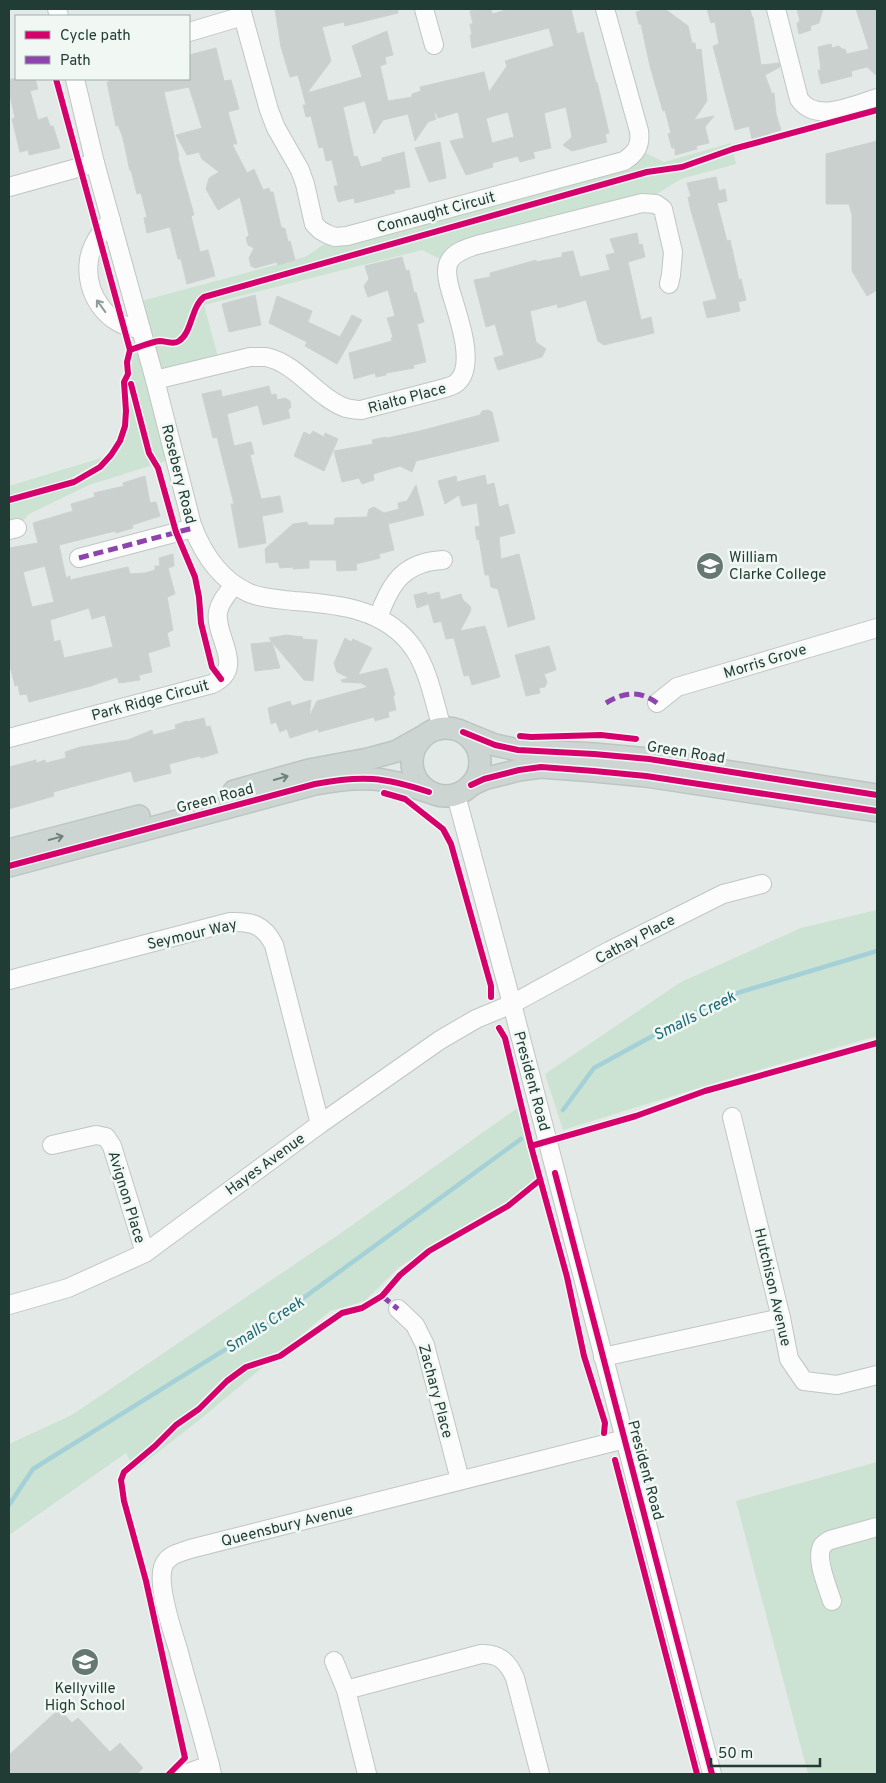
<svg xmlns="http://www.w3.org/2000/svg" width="886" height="1783" viewBox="0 0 886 1783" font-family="Overpass,sans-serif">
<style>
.green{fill:#cce2d2}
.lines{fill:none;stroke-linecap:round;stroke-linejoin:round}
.stream{stroke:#a4d1d7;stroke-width:4.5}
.building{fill:#cad0cd;stroke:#ccd2cf;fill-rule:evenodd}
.minor-casing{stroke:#c0c6c3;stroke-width:20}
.major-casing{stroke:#bcc5c2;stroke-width:24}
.minor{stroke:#fbfcfb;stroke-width:18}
.major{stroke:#cdd5d2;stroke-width:21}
.quiet{stroke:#8e44ad;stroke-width:5;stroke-dasharray:10 5;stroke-linecap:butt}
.cycleway-casing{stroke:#f1f8f4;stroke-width:9}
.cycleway{stroke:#d6006c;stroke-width:6}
.oneway{stroke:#8e9c98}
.oneway2{stroke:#6e817b}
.labels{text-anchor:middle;stroke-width:5;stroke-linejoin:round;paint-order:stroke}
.street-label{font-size:15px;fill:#213c34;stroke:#f1f8f4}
.poi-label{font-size:15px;fill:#213c34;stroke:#f1f8f4;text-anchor:start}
.water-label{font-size:16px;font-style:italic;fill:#1c6a77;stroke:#f1f8f4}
</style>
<rect width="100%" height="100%" fill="#e3e9e6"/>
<g class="green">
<polygon points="731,143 736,164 681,179 642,203 448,263 422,250 204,305 220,365 156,380 175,458 89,485 29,514 17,528 9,530 9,486 111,455 120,441 125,426 126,411 124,382 128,374 127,362 130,350 145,345 134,303 305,257 335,237 637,149 664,162"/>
<polygon points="877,910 877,1036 724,1080 563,1130 545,1074 681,982 801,928"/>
<polygon points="523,1104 544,1182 399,1267 365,1301 330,1311 198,1421 135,1470 126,1453 9,1535 9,1444 72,1415 341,1233"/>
<polygon points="877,1462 877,1774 808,1774 736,1501"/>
</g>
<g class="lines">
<g class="stream">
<polyline points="563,1110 594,1068 724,997 877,951"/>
<polyline points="9,1505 33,1469 276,1318 521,1139"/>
</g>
</g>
<g class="building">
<path d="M275 9H398V13L345 26 344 22 322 27 331 61 307 93 362 77 352 46 387 31 393 55 385 57 386 64 380 66 388 101 412 97V94L421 91 420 87 484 72 489 92 507 66 505 61 554 46 549 28 472 48 470 35H472L470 24H473L470 11 480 9H491L492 14 509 9H571L577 34 583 32 596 83 597 82 609 133 605 134 607 142 572 151 563 145 572 137 566 107 544 113 551 148 533 152 535 158 520 162 518 156 492 163 493 167 466 175 450 141 464 138 458 112 438 118 436 113H434L436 119 428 122 415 141 408 114 383 120 374 134 365 101 343 107 354 157 357 156 361 167 382 161V158L404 152 410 187 394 190 395 193 355 203 354 198 338 202 334 186H338L337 181 332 160 326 161 323 147 319 148 311 116 306 117 303 105H306L298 75 290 77 281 47ZM508 112 514 137 492 143 486 118Z"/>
<polygon points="639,9 665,9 688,26 692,43 695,43 696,50 701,49 707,101 694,120 714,116 705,127 709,143 696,146 697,149 675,155 675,148 672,148 668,134 671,133 665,110 663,111 650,66 641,24 639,24 636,12 640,11"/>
<polygon points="707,9 750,9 752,17 753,17 761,65 779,63 780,67 765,75 772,94 774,93 776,114 781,130 752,139 749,126 735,130 713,46 719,44 715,22 711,23"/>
<polygon points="797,9 823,9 819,23 810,26 811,30 799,34 797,23 800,21"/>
<polygon points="856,9 877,9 877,76 867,67 851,71 852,76 821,84 818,70 821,70 818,47 831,44 832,48 839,46 842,49 845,49 847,54 869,49"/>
<polygon points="216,48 224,81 231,80 239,109 228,112 237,144 232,144 247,173 254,169 263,190 269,188 270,192 273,192 281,227 285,229 288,242 290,241 295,260 278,265 277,262 255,268 251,266 249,258 254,248 248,245 246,238 249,235 240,197 218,210 206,189 209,178 219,172 202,159 199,152 187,155 176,135 202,128 189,87 164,92 179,157 178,158 194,215 191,216 200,252 208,250 215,276 187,284 181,259 178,259 170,227 147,233 144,218 147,217 141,193 137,194 131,170 130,171 123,138 118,125 116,126 107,82 110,82 109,79 189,79 189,55"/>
<polygon points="9,79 35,79 38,89 30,91 38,120 47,117 50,126 53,126 60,148 29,155 28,150 20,152 12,119 15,118 9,91"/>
<polygon points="877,141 877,290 867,296 852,271 852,215 849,204 826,204 826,154"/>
<polygon points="440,142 446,178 429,182 415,148"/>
<polygon points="716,177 719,191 725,189 727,201 717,203 727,241 730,240 739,280 741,279 746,300 738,302 740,311 707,318 703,302 717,299 691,211 688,197 691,197 687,183"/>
<polygon points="637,233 639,245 642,244 645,257 628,262 641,320 651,317 654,333 604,345 598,341 586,300 558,308 557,304 530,311 536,342 546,349 542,357 498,370 494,358 504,355 495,324 486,327 474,280 490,277 490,273 536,260 536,262 562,257 562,253 573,251 580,277 610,270 606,255 615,253 610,239"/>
<polygon points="402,257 406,271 409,270 414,293 416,292 424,322 417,324 426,362 413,365 414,368 386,373 386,375 376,377 375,373 354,379 349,353 392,341 391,338 393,337 387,318 395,316 388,290 368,297 364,286 369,279 365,266"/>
<polygon points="255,295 261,325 229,332 222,304"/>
<polygon points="277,296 312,311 308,322 340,337 352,315 362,320 337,364 305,346 307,342 269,323"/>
<polygon points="269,386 271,395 276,394 277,400 285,398 290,401 291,407 288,410 290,418 263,425 258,405 227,414 234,446 251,442 254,454 250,455 261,499 280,496 283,512 262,516 266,543 239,548 231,504 234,504 217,437 213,438 202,394 221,390 222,397"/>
<polygon points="488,410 492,412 499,441 416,461 412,472 400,466 373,474 374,480 362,484 359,478 342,482 334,451 373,444 372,440 386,437 387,438 420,431 480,415 482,411"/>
<polygon points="313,431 324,437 325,433 338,439 324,471 294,456 304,432 310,435"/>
<polygon points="485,475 487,485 494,483 499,507 508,504 515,533 499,537 501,559 519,554 535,619 508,627 498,589 491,587 489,575 485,575 479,539 477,540 475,527 480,526 477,503 462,506 459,495 445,504 438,481 456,476 457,482"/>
<path d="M145 476 150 503 156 502 160 516 132 525 133 528 116 533 115 531 59 545 66 578 70 576V580L128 567 130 574 145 573 155 570V566H160L159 558 173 554 174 566 168 568 175 594 167 597 173 630 167 633 170 646 148 653 152 672 139 675 140 680 119 683 117 677 91 686 29 702 27 694 20 695 18 685 15 686 9 662V548L38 543 33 523 73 511 71 504 95 497 94 493 124 486 123 483ZM45 566 54 602 32 607 23 572ZM89 608 92 619 105 615 113 647 64 658 60 640 54 642 50 620Z"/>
<polygon points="416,485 424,515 388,524 394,550 379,554 380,558 356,564 357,570 337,571 336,560 309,560 309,568 293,569 293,567 280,568 278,562 266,563 265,549 293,524 307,522 308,525 334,525 335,518 367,517 369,509 374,507 384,513 399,509 398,503 407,501"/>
<polygon points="427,592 427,595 439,592 441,600 461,594 463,600 470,606 471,610 460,631 485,626 500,677 472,685 469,675 464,676 454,638 446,639 441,621 434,623 427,598 428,604 417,608 414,595"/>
<polygon points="286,635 303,637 302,639 317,640 313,681 304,680 272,642 280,668 255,671 251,644 272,642 269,638"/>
<polygon points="345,638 351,642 353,639 372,648 358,675 387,668 395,695 393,696 396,710 388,712 389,717 375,721 374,717 319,732 318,729 290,738 287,729 280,732 276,722 271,724 268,708 290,701 292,706 311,700 309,717 317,701 368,687 361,683 342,682 341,680 349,678 337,672 334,663"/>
<polygon points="549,646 556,670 544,674 547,682 545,687 539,688 540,693 526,696 515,655"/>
<polygon points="204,718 206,727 210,726 218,753 201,758 200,756 169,764 171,773 134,782 131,771 53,792 54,796 9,809 9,767 36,760 36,763 45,760 46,763 66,758 65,752 80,747 128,740 152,730 153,735 176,729 175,725 187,721 187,722"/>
<polygon points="59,1709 72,1723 78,1718 110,1752 120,1743 143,1768 137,1774 9,1774 9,1755"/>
</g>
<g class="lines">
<g class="minor-casing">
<g id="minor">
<polyline points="57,9 59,16"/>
<path d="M241 9 269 110 276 128 300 170 305 184 314 224 320 230 327 234 335 237 347 236 624 161C636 153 641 146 639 131L605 9"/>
<polyline points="424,9 434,45"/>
<path d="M776 9 799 99C816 124 854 105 877 98"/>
<polyline points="189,32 243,16"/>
<path d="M75 79 95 163 155 380 192 525C203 554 220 580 249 593 263 599 280 599 294 601 338 604 387 609 414 649 429 671 434 702 442 728"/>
<polyline points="9,187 95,163"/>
<path d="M111 220C101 232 91 245 89 260 84 293 107 327 141 329"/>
<path d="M155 380 250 357C255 357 261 357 266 357 298 364 316 397 346 408 351 409 356 410 361 410L445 388C448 387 452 386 455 384 479 368 456 311 450 289 448 281 445 270 449 262 454 252 467 248 477 245L642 203 656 204 663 209 673 252 671 275 669 284"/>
<polyline points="9,530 17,528"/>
<polyline points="79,558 193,528"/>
<path d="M378 618C390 584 403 562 443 560"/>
<polyline points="657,703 677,687 877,628"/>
<path d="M9 738 212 684C247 668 214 637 218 612 220 601 228 593 234 585"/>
<polyline points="456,795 512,1004 712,1774"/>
<path d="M9 980 230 922C252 921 264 925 274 945L320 1124"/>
<polyline points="732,1117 781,1318 789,1359 804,1381 837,1385 877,1375"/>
<polyline points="52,1145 96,1135 106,1137 112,1146 145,1253"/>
<polyline points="9,1305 68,1288 145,1253 320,1124 440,1040 476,1019 512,1004 609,951 723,894 762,884"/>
<polyline points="398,1309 415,1325 425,1345 460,1480"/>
<polyline points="603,1357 781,1318"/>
<path d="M832 1601C828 1588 814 1557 823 1545 824 1544 829 1540 830 1540L877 1527"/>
<polyline points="334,1661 346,1690 367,1774"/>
<path d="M346 1690 481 1654C499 1653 508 1662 515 1678L540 1774"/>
<polyline points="185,1774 210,1765"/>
<path d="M212 1774C202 1732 189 1691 178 1649 172 1630 157 1586 163 1567 167 1555 179 1553 190 1549L625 1439"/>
</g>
</g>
<g class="major-casing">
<g id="major">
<circle cx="446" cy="762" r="34"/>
<polyline points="463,732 495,745 518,750 594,754 649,759 877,795"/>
<polyline points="471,785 484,779 519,770 541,767 594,771 646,776 877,811"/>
<polyline points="234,791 309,770 368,759 397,751 422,737"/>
<polyline points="9,850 139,816"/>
<path d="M9 866 315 784C362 775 384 777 429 792"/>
</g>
</g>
<use href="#minor" class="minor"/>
<use href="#major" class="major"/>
<g class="quiet">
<polyline points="79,558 193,528"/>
<path d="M606 703C624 692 640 690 657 703"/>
<polyline points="382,1296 398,1309"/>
</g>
<g class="cycleway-casing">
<g id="cycleway">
<polyline points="56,79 130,350"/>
<polyline points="131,384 149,453 158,468 176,532 195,577 199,597 201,623 212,667 221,679"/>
<path d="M9 500 74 482 100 467 111 455 120 441 125 426 126 411 124 382 128 374 127 362 130 350C140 347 150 342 160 341 166 341 174 345 179 341 192 333 191 307 204 297L647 172 682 167 733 149 877 110"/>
<polyline points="463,732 495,745 518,750 594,754 649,759 877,795"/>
<polyline points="520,736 531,737 601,735 636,739"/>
<polyline points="471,785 484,779 519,770 541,767 594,771 646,776 877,811"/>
<polyline points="384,793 405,799 443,829 451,844 491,986 491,997"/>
<path d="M9 866 315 784C362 775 384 777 429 792"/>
<polyline points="499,1028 505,1038 531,1146 567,1277 584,1356 605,1423 604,1433"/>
<polyline points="531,1146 636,1116 705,1091 877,1043"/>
<polyline points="555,1173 712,1774"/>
<polyline points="615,1460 697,1774"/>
<polyline points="169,1774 185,1758 146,1581 124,1501 121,1480 124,1472 155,1446 176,1425 199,1409 227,1381 246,1367 280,1356 342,1313 362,1308 382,1296 400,1275 429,1251 508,1206 540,1180"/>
</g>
</g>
<use href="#cycleway" class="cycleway"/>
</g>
<defs><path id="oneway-shaft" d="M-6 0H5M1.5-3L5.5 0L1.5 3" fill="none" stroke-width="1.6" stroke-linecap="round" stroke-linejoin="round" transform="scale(1.25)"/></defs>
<use class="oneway" href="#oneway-shaft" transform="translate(101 306) rotate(-126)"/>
<g class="oneway2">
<use href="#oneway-shaft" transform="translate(281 778) rotate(-16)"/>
<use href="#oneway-shaft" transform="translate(56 838) rotate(-15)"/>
</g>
<defs>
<g id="school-disc" transform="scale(1.4375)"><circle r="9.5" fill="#657972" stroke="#f1f8f4"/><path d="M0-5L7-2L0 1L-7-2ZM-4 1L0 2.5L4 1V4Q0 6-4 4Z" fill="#fff"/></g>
</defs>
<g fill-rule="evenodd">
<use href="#school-disc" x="710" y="566"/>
<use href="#school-disc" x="85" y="1662"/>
</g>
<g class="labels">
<g class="street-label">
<text transform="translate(436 212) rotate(-15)" y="5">Connaught Circuit</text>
<text transform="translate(407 398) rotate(-15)" y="5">Rialto Place</text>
<text transform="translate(179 474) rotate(76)" y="5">Rosebery Road</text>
<text transform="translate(765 661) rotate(-17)" y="5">Morris Grove</text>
<text transform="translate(150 700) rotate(-15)" y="5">Park Ridge Circuit</text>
<text transform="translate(686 752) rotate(9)" y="5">Green Road</text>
<text transform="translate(215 798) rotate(-15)" y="5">Green Road</text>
<text transform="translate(192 934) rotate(-13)" y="5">Seymour Way</text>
<text transform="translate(635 939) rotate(-28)" y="5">Cathay Place</text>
<text transform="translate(532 1081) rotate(75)" y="5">President Road</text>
<text transform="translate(265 1164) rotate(-36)" y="5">Hayes Avenue</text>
<text transform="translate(127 1197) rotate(73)" y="5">Avignon Place</text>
<text transform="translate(773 1287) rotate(77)" y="5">Hutchison Avenue</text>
<text transform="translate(436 1391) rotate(75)" y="5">Zachary Place</text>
<text transform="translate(646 1470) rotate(75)" y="5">President Road</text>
<text transform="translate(287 1525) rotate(-14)" y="5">Queensbury Avenue</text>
</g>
<g class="poi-label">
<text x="729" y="562">William<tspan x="729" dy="17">Clarke College</tspan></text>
<text x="85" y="1693" text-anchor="middle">Kellyville<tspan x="85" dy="17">High School</tspan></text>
</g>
<g class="water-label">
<text transform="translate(694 1015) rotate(-27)" y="6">Smalls Creek</text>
<text transform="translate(264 1324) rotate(-33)" y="6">Smalls Creek</text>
</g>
</g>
<rect width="886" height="1783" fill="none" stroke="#213c34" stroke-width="20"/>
<rect x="15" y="15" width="175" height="65" fill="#f1f8f4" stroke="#9eada7"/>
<rect x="25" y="31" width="25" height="8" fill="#d6006c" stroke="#9eada7"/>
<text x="60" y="40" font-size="15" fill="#213c34">Cycle path</text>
<rect x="25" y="56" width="25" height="8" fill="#8e44ad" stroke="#9eada7"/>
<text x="60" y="65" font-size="15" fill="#213c34">Path</text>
<path d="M711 1758v8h109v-8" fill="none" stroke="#213c34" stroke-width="2.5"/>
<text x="718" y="1758" font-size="15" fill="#213c34" stroke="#f1f8f4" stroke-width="4" paint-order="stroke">50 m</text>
</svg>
